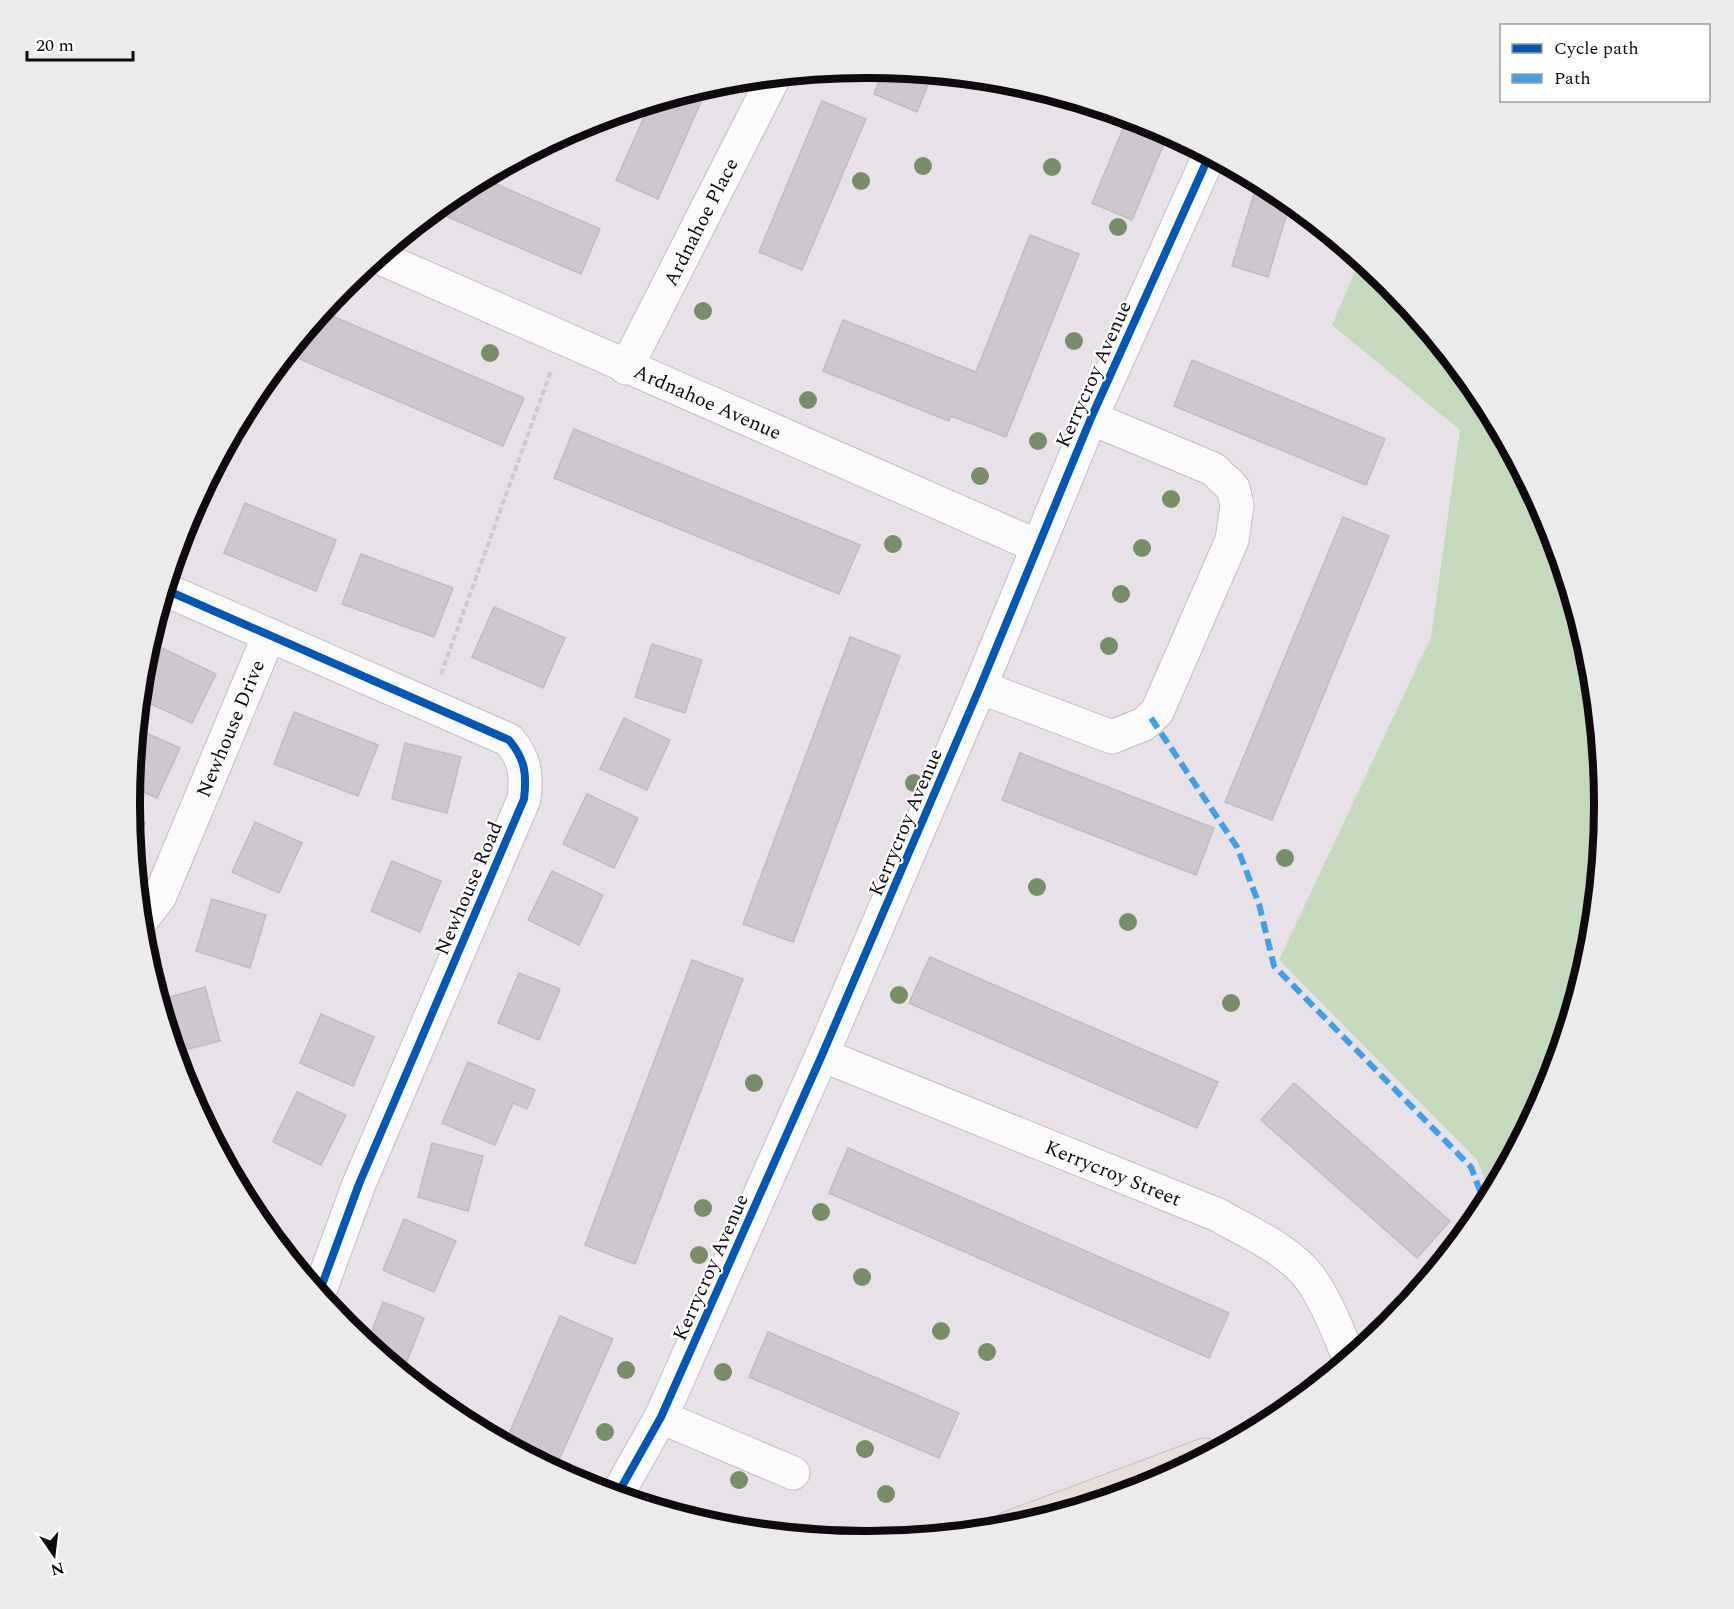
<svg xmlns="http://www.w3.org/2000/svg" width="1734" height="1609" viewBox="0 0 1734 1609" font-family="Spectral,serif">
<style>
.green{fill:#c5dabc}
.building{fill:#cdc8cd;stroke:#c2bcc2;stroke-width:1.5}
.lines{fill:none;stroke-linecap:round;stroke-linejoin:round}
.minor-casing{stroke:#c2bec2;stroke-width:35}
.major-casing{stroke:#c2bfc2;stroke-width:35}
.path{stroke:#cdcacd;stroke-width:4;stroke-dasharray:6 3;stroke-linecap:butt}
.minor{stroke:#fcfbfc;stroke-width:33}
.major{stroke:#e8dfdb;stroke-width:33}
.quiet{stroke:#3da1e9;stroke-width:6;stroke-dasharray:12 6;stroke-linecap:butt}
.cycleway-casing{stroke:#fff;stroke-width:11}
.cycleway{stroke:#0057b8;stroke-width:8}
.tree{fill:#788e68}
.labels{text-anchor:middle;stroke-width:4.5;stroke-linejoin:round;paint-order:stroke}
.street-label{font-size:20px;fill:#0e0a0e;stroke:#fff}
.rim{fill:none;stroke:#0e0a0e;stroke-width:8}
</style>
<rect width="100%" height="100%" fill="#e8e2e8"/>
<polygon class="green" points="1360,260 1388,284 1480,395 1548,523 1590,661 1604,805 1590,949 1548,1087 1491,1194 1477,1160 1279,960 1431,637 1460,430 1332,325"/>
<g class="building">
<polygon points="884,69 932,74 917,112 874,94"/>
<polygon points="708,86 658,199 616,180 650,104"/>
<polygon points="822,101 866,119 802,270 759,252"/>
<polygon points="1128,117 1149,124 1168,134 1132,220 1092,203"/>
<polygon points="482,178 600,229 581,274 434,211 458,192"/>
<polygon points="1254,194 1289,206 1268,277 1232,266"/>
<polygon points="1030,235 1079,254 1006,437 951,416 949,421 823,371 843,320 976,372"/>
<polygon points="323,312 524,398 503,446 288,354"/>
<polygon points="1192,360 1385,439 1366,485 1174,406"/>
<polygon points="574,429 860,545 839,594 554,478"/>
<polygon points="206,485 214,488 194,539 183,534"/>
<polygon points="245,503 336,540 316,591 224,553"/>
<polygon points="1343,517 1389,536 1272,820 1225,802"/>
<polygon points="361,554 453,588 434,637 342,604"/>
<polygon points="494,607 565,638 543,688 472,657"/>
<polygon points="850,637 900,656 793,942 743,924"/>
<polygon points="652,644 702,660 685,713 635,697"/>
<polygon points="162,648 216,674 192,723 140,699"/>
<polygon points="294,712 378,745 358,796 274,764"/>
<polygon points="624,718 670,740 647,790 600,769"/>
<polygon points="137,729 180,748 157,798 132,787"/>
<polygon points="405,743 461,757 447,813 392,799"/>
<polygon points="1020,753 1214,828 1196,875 1002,800"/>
<polygon points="587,794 638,818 614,868 563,844"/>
<polygon points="131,818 145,823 134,850"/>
<polygon points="255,822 302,843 279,893 232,872"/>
<polygon points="392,861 441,881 420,932 371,911"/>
<polygon points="552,871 603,895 579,945 528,920"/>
<polygon points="212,899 266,915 250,968 196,951"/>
<polygon points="930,957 1218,1082 1197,1128 909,1003"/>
<polygon points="692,960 743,979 635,1264 585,1245"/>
<polygon points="519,973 560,989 539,1040 498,1023"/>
<polygon points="205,987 220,1041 176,1052 160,1000"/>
<polygon points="321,1014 374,1037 353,1086 300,1063"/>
<polygon points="468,1062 535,1090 527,1109 513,1103 495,1145 442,1123"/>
<polygon points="1294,1083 1450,1221 1417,1258 1261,1120"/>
<polygon points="297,1092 346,1115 321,1165 273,1142"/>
<polygon points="432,1143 483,1156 468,1211 418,1197"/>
<polygon points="848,1148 1229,1313 1209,1358 829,1193"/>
<polygon points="404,1219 456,1241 434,1292 383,1270"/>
<polygon points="383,1302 424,1318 404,1369 393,1364 367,1343"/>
<polygon points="560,1316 613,1339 555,1469 505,1443"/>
<polygon points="768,1332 959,1413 939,1458 749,1377"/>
</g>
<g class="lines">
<g class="minor-casing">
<g id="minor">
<path id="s1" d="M378 257 1037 546"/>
<path id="s2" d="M626 368 774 77"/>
<path d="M166 590 509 740C525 759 527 774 524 799L359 1184 319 1293"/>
<polyline points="980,687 1112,737 1144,724 1157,712 1232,540 1237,505 1233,488 1213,469 1091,418"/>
<path id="s3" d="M141 921 160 896 269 635"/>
<path id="s4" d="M822 1055 1218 1215C1249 1233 1288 1249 1310 1278 1327 1302 1338 1331 1349 1358"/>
<polyline points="661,1417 793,1473"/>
<polyline points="617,1495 661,1417 822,1055 980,687 1091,418 1209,156"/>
</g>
</g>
<g class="major-casing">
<polyline id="major" points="1009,1528 1205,1455"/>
</g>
<polyline class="path" points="441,674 551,371"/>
<use href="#minor" class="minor"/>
<use href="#major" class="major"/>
<polyline class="quiet" points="1151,718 1237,847 1259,904 1274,966 1471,1167 1485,1204"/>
<g class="cycleway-casing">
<g id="cycleway">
<path d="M166 590 509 740C525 759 527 774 524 799L359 1184 319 1293"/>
<polyline points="617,1495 661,1417 822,1055 980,687 1091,418 1209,156"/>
</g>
</g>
<use href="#cycleway" class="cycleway"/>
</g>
<g class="tree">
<circle cx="923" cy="166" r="9"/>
<circle cx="1052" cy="167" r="9"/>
<circle cx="861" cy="181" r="9"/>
<circle cx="1118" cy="227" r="9"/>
<circle cx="703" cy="311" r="9"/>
<circle cx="1074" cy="341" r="9"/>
<circle cx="490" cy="353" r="9"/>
<circle cx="808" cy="400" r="9"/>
<circle cx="1038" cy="441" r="9"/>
<circle cx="980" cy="476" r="9"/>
<circle cx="1171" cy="499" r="9"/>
<circle cx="893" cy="544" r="9"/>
<circle cx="1142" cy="548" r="9"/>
<circle cx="1121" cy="594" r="9"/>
<circle cx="1109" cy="646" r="9"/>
<circle cx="914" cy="783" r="9"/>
<circle cx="1285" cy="858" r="9"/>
<circle cx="1037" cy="887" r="9"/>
<circle cx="1128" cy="922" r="9"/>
<circle cx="899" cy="995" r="9"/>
<circle cx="1231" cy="1003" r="9"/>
<circle cx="754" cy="1083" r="9"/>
<circle cx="703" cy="1208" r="9"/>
<circle cx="821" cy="1212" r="9"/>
<circle cx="699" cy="1255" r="9"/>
<circle cx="862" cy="1277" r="9"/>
<circle cx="941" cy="1331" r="9"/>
<circle cx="987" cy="1352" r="9"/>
<circle cx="626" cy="1370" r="9"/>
<circle cx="723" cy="1372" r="9"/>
<circle cx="605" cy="1432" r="9"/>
<circle cx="865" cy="1449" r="9"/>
<circle cx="739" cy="1480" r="9"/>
<circle cx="886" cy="1494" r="9"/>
</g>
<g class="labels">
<g class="street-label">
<text dy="7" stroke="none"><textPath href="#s2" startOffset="164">Ardnahoe Place</textPath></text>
<text transform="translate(1093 374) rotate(-66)" y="7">Kerrycroy Avenue</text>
<text dy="7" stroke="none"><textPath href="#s1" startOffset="360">Ardnahoe Avenue</textPath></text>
<text dy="7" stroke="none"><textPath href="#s3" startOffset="213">Newhouse Drive</textPath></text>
<text transform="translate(905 822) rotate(-67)" y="7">Kerrycroy Avenue</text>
<text transform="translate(468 888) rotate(-67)" y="7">Newhouse Road</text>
<text dy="7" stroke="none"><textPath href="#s4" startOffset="314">Kerrycroy Street</textPath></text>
<text transform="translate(710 1267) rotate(-66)" y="7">Kerrycroy Avenue</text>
</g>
</g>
<path d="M0 0H1734V1609H0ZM866 78H868A726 726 0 0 1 1594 804V805A726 726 0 0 1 868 1531H866A726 726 0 0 1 140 805V804A726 726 0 0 1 866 78Z" fill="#ecebec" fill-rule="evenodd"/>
<path class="rim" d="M866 78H868A726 726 0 0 1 1594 804V805A726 726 0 0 1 868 1531H866A726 726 0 0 1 140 805V804A726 726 0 0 1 866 78Z"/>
<rect x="1500" y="24" width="210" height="78" fill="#ffffff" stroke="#9f9d9f" stroke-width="1.5"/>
<rect x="1512" y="44" width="30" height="9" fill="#0057b8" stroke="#9f9d9f" stroke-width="1.5"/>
<text x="1554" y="54" font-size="18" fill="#0e0a0e">Cycle path</text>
<rect x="1512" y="74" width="30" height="9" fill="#3da1e9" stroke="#9f9d9f" stroke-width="1.5"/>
<text x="1554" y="84" font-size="18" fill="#0e0a0e">Path</text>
<g transform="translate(54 1555) rotate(166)" stroke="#ffffff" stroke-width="4.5" paint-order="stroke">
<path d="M0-4.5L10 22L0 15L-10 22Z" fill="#0e0a0e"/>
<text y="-9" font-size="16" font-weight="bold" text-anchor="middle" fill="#0e0a0e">N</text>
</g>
<path d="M27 51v9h106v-9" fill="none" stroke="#0e0a0e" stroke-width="3"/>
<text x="36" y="51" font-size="18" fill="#0e0a0e" stroke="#ffffff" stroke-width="4.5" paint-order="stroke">20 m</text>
</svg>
